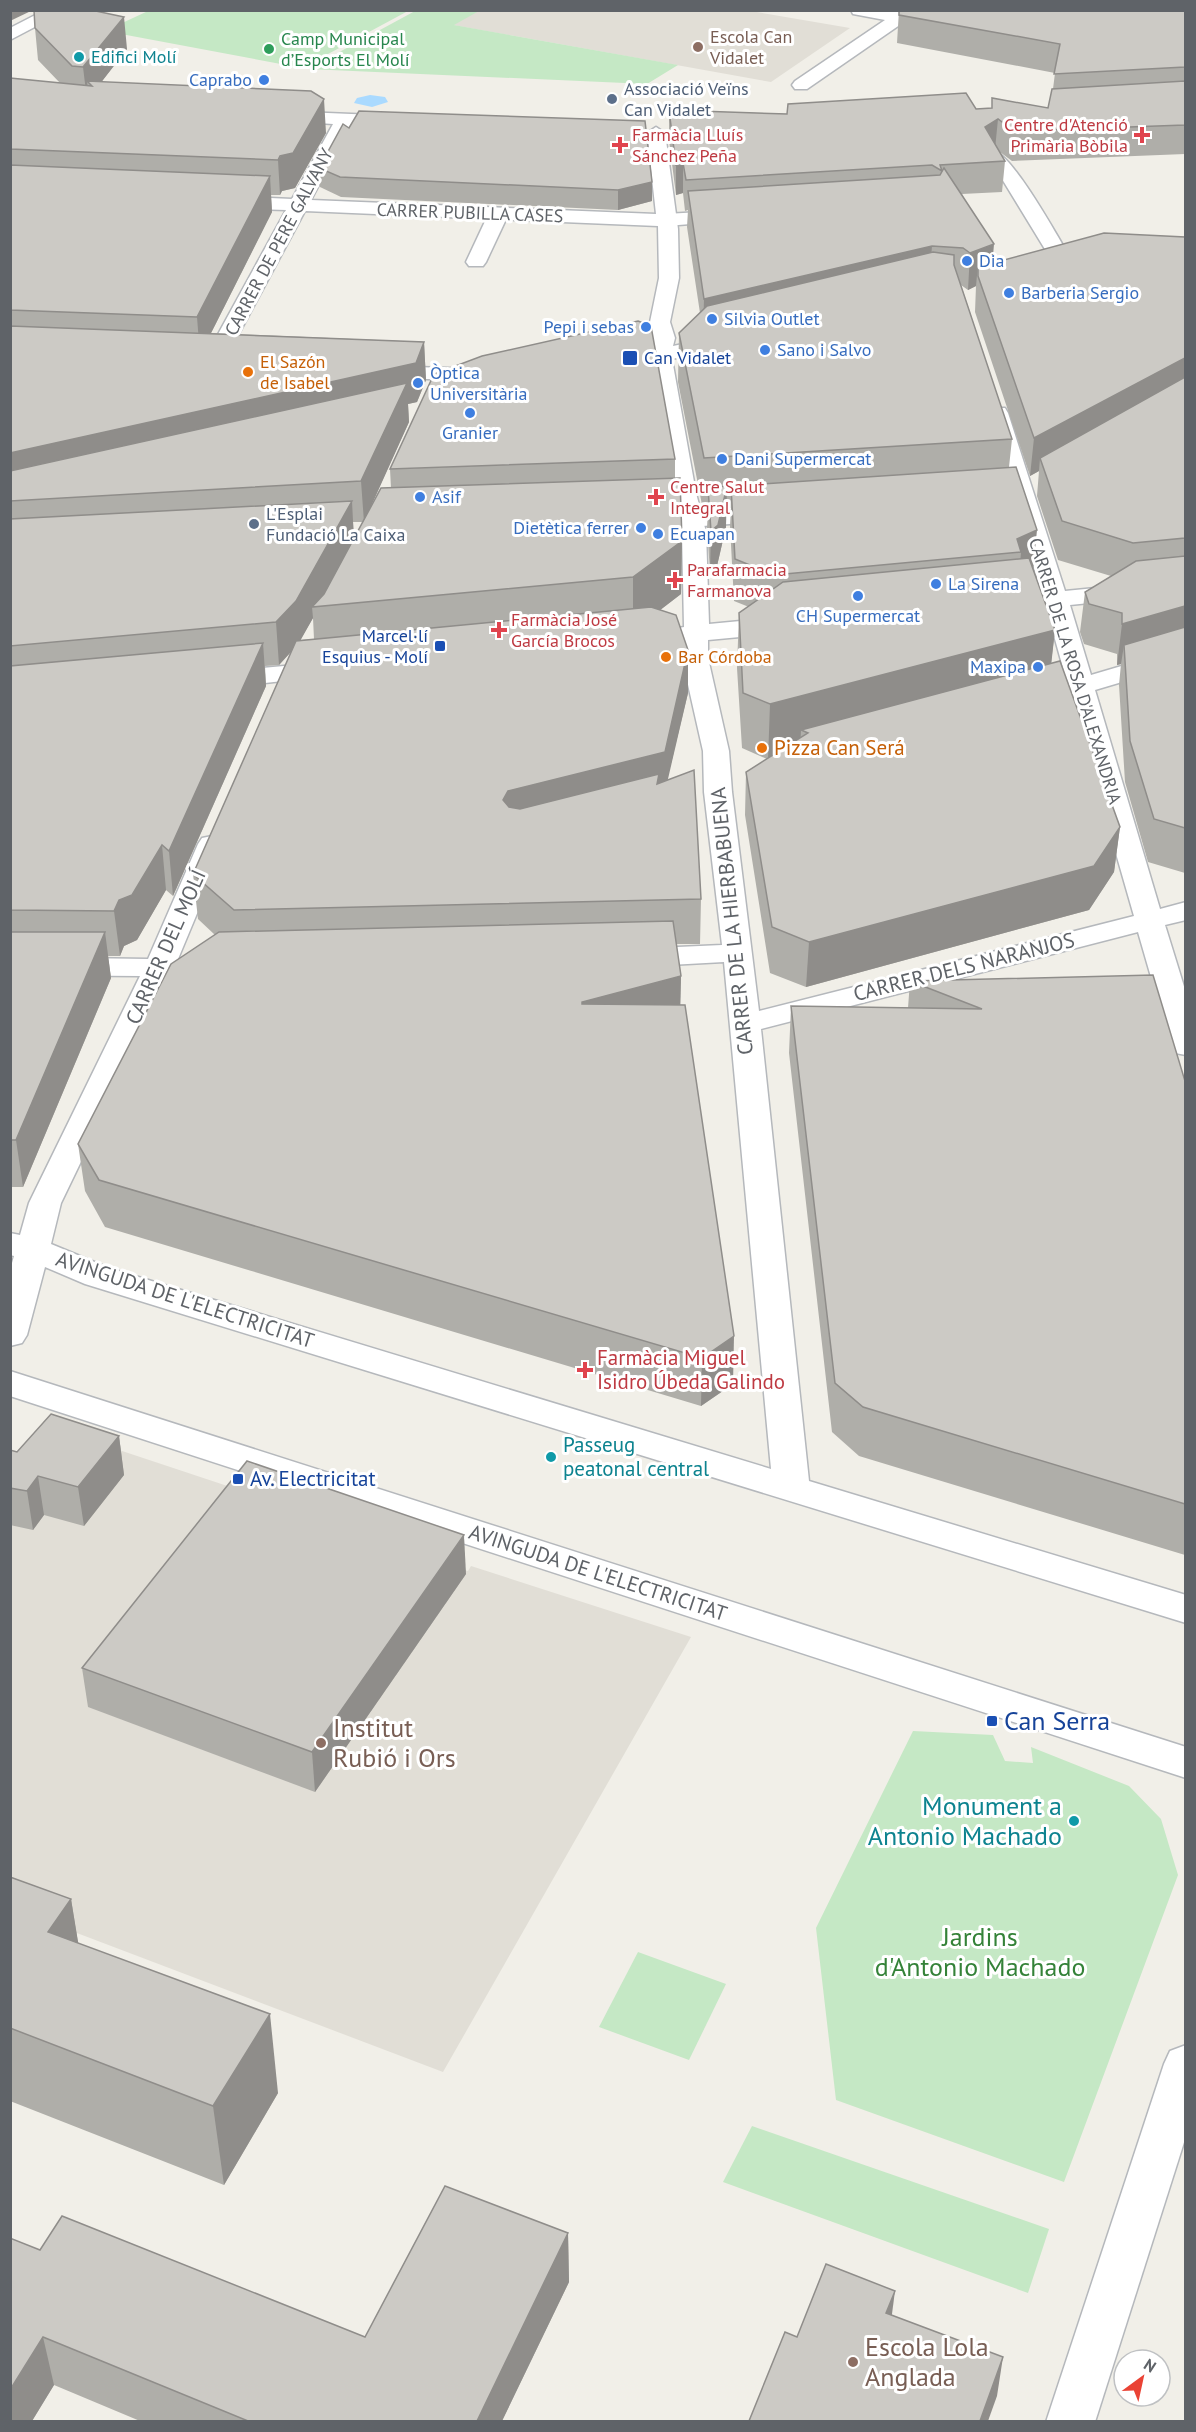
<svg xmlns="http://www.w3.org/2000/svg" width="1196" height="2432" viewBox="0 0 1196 2432" font-family="'PT Sans',sans-serif">
<style>
.education{fill:#e1ded6}
.green{fill:#c5e8c5}
.water{fill:#aadaff}
.lines{fill:none;stroke-linecap:round;stroke-linejoin:round}
.pedestrian-casing{stroke:#b5b8bc;stroke-width:3}
.minor-casing{stroke:#b5b8bc;stroke-width:3}
.tertiary-casing{stroke:#b5b8bc;stroke-width:3}
.pedestrian{fill:#fff;fill-rule:evenodd}
.minor{fill:#fff;fill-rule:evenodd}
.tertiary{fill:#fff;fill-rule:evenodd}
.wall{fill:#afaea9;fill-rule:evenodd}
.shaded-wall{fill:#8f8d8a}
.building{fill:#cccac5;stroke:#8f8d8a;stroke-width:1.5}
.education-dot{fill:#8d6e63;stroke:#fff;stroke-width:2}
.leisure-dot{fill:#2e9e5b;stroke:#fff;stroke-width:2}
.culture-dot{fill:#0f9aa8;stroke:#fff;stroke-width:2}
.shop-dot{fill:#3f7fe0;stroke:#fff;stroke-width:2}
.service-dot{fill:#5c6f8a;stroke:#fff;stroke-width:2}
.health-dot{fill:#e0444e;stroke:#fff;stroke-width:2}
.transit-dot{fill:#1a4fb4;stroke:#fff;stroke-width:2}
.food-dot{fill:#e8710a;stroke:#fff;stroke-width:2}
.labels{text-anchor:middle;stroke-width:6;stroke-linejoin:round;paint-order:stroke}
.far-education-label{font-size:18px;fill:#785e54;stroke:#fff;text-anchor:start}
.far-leisure-label{font-size:18px;fill:#27864d;stroke:#fff;text-anchor:start}
.far-culture-label{font-size:18px;fill:#0d838f;stroke:#fff;text-anchor:start}
.far-shop-label{font-size:18px;fill:#366cbe;stroke:#fff;text-anchor:start}
.far-service-label{font-size:18px;fill:#4e5e75;stroke:#fff;text-anchor:start}
.far-health-label{font-size:18px;fill:#be3a42;stroke:#fff;text-anchor:start}
.far-street-label{font-size:18px;fill:#5f6368;stroke:#fff}
.far-transit-label{font-size:18px;fill:#164399;stroke:#fff;text-anchor:start}
.far-food-label{font-size:18px;fill:#c56008;stroke:#fff;text-anchor:start}
.food-label{font-size:21px;fill:#c56008;stroke:#fff;text-anchor:start}
.street-label{font-size:21px;fill:#5f6368;stroke:#fff}
.health-label{font-size:21px;fill:#be3a42;stroke:#fff;text-anchor:start}
.culture-label{font-size:21px;fill:#0d838f;stroke:#fff;text-anchor:start}
.transit-label{font-size:21px;fill:#164399;stroke:#fff;text-anchor:start}
.near-transit-label{font-size:26px;fill:#164399;stroke:#fff;text-anchor:start}
.near-education-label{font-size:26px;fill:#785e54;stroke:#fff;text-anchor:start}
.near-culture-label{font-size:26px;fill:#0d838f;stroke:#fff;text-anchor:end}
.near-park-label{font-size:26px;fill:#348238;stroke:#fff}
</style>
<rect width="100%" height="100%" fill="#f1efe8"/>
<g class="education">
<polygon points="479,10 745,10 850,28 771,82 453,25"/>
<polygon points="86,1439 453,1561 450,1566 468,1571 471,1566 691,1637 443,2072 11,1908 11,1488"/>
</g>
<g class="green">
<polygon points="148,11 408,11 302,68 105,31"/>
<polygon points="415,11 479,11 454,25 678,65 647,84 308,69"/>
<polygon points="913,1731 993,1735 1005,1761 1033,1763 1031,1747 1129,1786 1161,1819 1178,1875 1064,2182 836,2100 816,1928"/>
<polygon points="638,1952 726,1984 689,2060 599,2027"/>
<polygon points="752,2126 1049,2229 1028,2293 723,2182"/>
</g>
<polygon class="water" points="370,95 385,97 388,102 372,107 354,103 357,98"/>
<g class="lines">
<g class="pedestrian-casing">
<g id="pedestrian">
<path d="M994 151C1015 157 1062 245 1076 267 1070 276 1049 280 1039 277L1036 273 1039 269 1054 264 999 174 985 157Z"/>
<polygon points="498,209 508,215 486,262 483,266 469,266 466,262 488,215"/>
<polygon points="734,210 744,216 741,220 666,226 656,220 666,214"/>
<polygon points="382,366 480,369 488,370 491,375 488,380 480,381 374,377 371,372 374,367"/>
<polygon points="775,508 783,510 787,515 783,520 689,527 681,525 677,520 681,515 689,513"/>
</g>
</g>
<g class="minor-casing">
<g id="minor">
<polygon points="45,10 67,10 10,40 10,28"/>
<polygon points="851,10 946,10 952,15 944,20 904,22 807,89 795,89 792,85 795,81 885,20 853,14"/>
<polygon points="280,111 399,116 408,121 399,126 351,124 311,200 656,214 647,133 656,127 665,133 678,229 679,278 670,322 675,338 673,346 722,336 729,338 733,342 729,346 672,359 696,493 706,532 709,624 784,617 793,620 797,625 793,630 784,633 708,640 708,658 729,751 732,792 759,1011 1134,916 1071,697 1062,700 1053,698 1049,692 1053,686 1067,682 1046,607 1026,606 1023,601 1026,596 1042,593 986,413 989,408 1005,408 1008,413 1065,591 1186,579 1186,593 1070,605 1091,675 1186,647 1186,663 1095,690 1160,909 1186,902 1186,920 1165,925 1186,993 1186,1055 1175,1053 1171,1046 1138,932 761,1029 809,1481 1186,1595 1186,1623 85,1284 45,1267 27,1335 22,1343 10,1346 10,1270 14,1256 10,1255 10,1233 20,1235 29,1203 140,976 10,975 10,957 148,959 198,844 202,838 212,836 222,838 226,844 178,959 190,962 195,968 190,974 170,977 61,1203 51,1244 109,1268 771,1469 724,962 633,967 623,964 618,958 623,952 633,949 722,945 704,792 703,751 682,658 683,642 668,640 664,635 668,630 684,627 682,532 672,493 651,363 612,371 604,370 601,365 604,360 651,350 653,338 650,322 659,278 658,226 305,211 220,369 194,369 191,364 194,359 205,358 286,210 228,208 218,202 228,196 292,199 333,124 274,120 271,116 274,112"/>
<polygon points="327,662 336,665 340,670 336,675 220,688 211,685 207,680 211,675 220,672"/>
<polygon points="10,1371 1186,1747 1186,1778 10,1396"/>
</g>
</g>
<g class="tertiary-casing">
<polygon id="tertiary" points="1186,2045 1186,2136 1095,2422 1046,2422 1164,2064 1170,2051"/>
</g>
<use href="#pedestrian" class="pedestrian"/>
<use href="#minor" class="minor"/>
<use href="#tertiary" class="tertiary"/>
</g>
<g class="wall">
<polygon points="899,10 1185,10 1185,154 1012,161 1000,152 1005,161 1002,192 962,194 993,263 1185,237 1185,873 1148,862 1125,782 1119,685 1121,664 1117,665 1117,654 1084,644 1080,632 1085,592 1111,576 1058,560 1037,496 1039,471 1030,476 975,312 976,286 968,290 961,285 1012,439 1009,467 1033,569 1055,630 1051,663 1120,827 1114,872 1089,910 806,987 770,973 745,815 746,772 767,759 742,748 737,668 739,613 749,607 734,601 730,526 731,508 726,508 726,527 717,566 710,572 707,528 708,510 703,510 678,382 679,333 700,313 687,227 688,210 685,211 683,193 676,195 669,140 669,110 787,114 976,109 992,108 992,98 1048,108 1053,89 1055,73 897,43"/>
<path d="M35 28 127 49 101 82 326 133 295 188 282 191 280 195H271L272 212 211 333 424 342 426 380 417 402 408 404 409 422 368 512 391 488 390 469 675 459V478L682 541 681 594 660 610 688 650V693L667 780 701 899 700 944H676L681 976 680 1005 733 1384 701 1406 105 1227 85 1191 78 1144 215 935 198 919 193 874 291 652 279 665 265 666 266 686 173 896 166 890 137 940 124 946 120 956H108L111 978 23 1187H10V78L60 83 38 60ZM353 522H363L354 538ZM313 618 314 639 300 640Z"/>
<polygon points="349,128 652,182 652,201 618,210 341,197 320,187 319,168"/>
<polygon points="910,981 1185,1081 1185,1555 859,1456 832,1432 789,1053 791,1006 908,1008"/>
<polygon points="119,1436 124,1475 84,1526 44,1515 33,1530 10,1525 10,1450 17,1452"/>
<polygon points="466,1574 315,1792 88,1707 82,1668"/>
<polygon points="10,1877 71,1899 78,1943 278,2093 224,2185 10,2101"/>
<polygon points="568,2233 569,2282 502,2421 140,2421 54,2385 32,2421 40,2250 365,2337"/>
</g>
<g class="shaded-wall">
<polygon points="10,10 33,10 10,21"/>
<polygon points="124,17 127,49 93,93 92,86 87,81 89,98 87,100 83,67"/>
<polygon points="324,99 326,133 295,188 282,191 280,195 278,160"/>
<polygon points="998,119 995,149 985,127"/>
<polygon points="683,163 683,193 676,195 676,165"/>
<polygon points="270,176 272,212 200,355 197,317"/>
<polygon points="652,182 652,201 618,210 618,190"/>
<polygon points="994,244 991,281 978,264 976,286 968,290 970,253"/>
<polygon points="932,246 929,283 703,337 704,299"/>
<polygon points="424,342 426,380 417,402 408,404 409,422 364,522 361,481 10,494 10,453"/>
<polygon points="1185,358 1185,393 1040,458 1039,471 1030,476 1034,438"/>
<polygon points="727,486 726,527 717,566 710,572 711,531"/>
<polygon points="352,501 354,541 319,607 312,607 313,618 299,643 279,665 276,622"/>
<polygon points="1037,530 1033,571 1019,577 1021,552 1017,539"/>
<polygon points="682,541 681,594 633,631 633,577"/>
<polygon points="1185,606 1185,645 1124,645 1121,664 1117,665 1122,624"/>
<polygon points="1055,630 1049,684 808,733 801,730 800,751 768,760 770,704"/>
<polygon points="263,643 266,686 173,896 169,851"/>
<polygon points="688,650 688,693 664,796 509,835 503,800 508,791"/>
<polygon points="1120,827 1114,872 1089,910 806,987 809,942"/>
<polygon points="162,845 166,890 137,940 124,946 120,956 114,911 119,900"/>
<polygon points="105,932 111,978 23,1187 16,1140"/>
<polygon points="681,976 680,1021 582,1048 582,1002"/>
<polygon points="734,1336 733,1384 701,1406 702,1358"/>
<polygon points="119,1436 124,1475 84,1526 78,1487"/>
<polygon points="38,1476 44,1515 33,1530 27,1491"/>
<polygon points="464,1535 466,1574 315,1792 312,1752"/>
<polygon points="71,1899 84,1978 48,1932"/>
<polygon points="270,2014 278,2093 224,2185 213,2106"/>
<polygon points="568,2233 569,2282 502,2421 477,2421"/>
<polygon points="895,2291 890,2329 886,2313"/>
<polygon points="43,2337 54,2385 32,2421 10,2421 10,2390"/>
<polygon points="1003,2357 997,2396 988,2421 980,2421"/>
</g>
<g class="building">
<polygon points="34,10 91,10 124,17 83,67 72,66 35,28"/>
<polygon points="899,10 1185,10 1185,67 1054,74 1060,44 899,15"/>
<polygon points="10,78 92,86 87,81 311,91 324,99 293,153 280,156 278,160 10,149"/>
<polygon points="1185,81 1185,125 1014,131 998,119 985,127 1005,161 940,165 942,171 932,165 686,180 683,163 676,165 669,110 787,114 788,104 966,93 976,109 992,108 992,98 1048,108 1052,89"/>
<polygon points="359,111 645,121 652,182 618,190 340,177 319,168 343,124 349,128"/>
<polygon points="10,165 270,176 197,317 10,310"/>
<polygon points="944,168 994,244 970,253 963,248 932,246 704,299 688,191 940,175"/>
<polygon points="1104,233 1185,237 1185,358 1034,438 978,276 978,264 989,264"/>
<polygon points="933,252 954,255 954,265 1012,439 704,458 679,333 707,306"/>
<polygon points="638,321 651,326 675,459 390,469 434,374 482,356"/>
<polygon points="10,326 424,342 416,363 10,453"/>
<polygon points="1185,377 1185,538 1133,543 1062,521 1040,458"/>
<polygon points="407,383 361,481 10,501 10,471"/>
<polygon points="1016,467 1037,530 1017,539 1021,552 774,575 735,559 731,486"/>
<polygon points="680,478 682,541 633,577 312,607 324,594 381,488"/>
<polygon points="727,486 718,525 711,531 708,488"/>
<polygon points="352,501 296,601 276,622 10,646 10,519"/>
<polygon points="1185,556 1185,606 1122,624 1122,613 1089,604 1085,592 1136,561"/>
<polygon points="1029,558 1055,630 770,704 743,693 739,613 783,582"/>
<polygon points="651,607 676,615 688,650 665,752 508,791 503,800 509,807 520,809 659,774 657,784 694,770 701,899 234,910 193,874 296,641"/>
<polygon points="1185,627 1185,828 1154,819 1130,741 1124,645"/>
<polygon points="263,643 169,851 162,845 132,895 119,900 114,911 10,910 10,666"/>
<polygon points="1060,661 1120,827 1094,866 809,942 772,927 746,772 808,733 801,730"/>
<polygon points="673,921 681,976 582,1002 582,1004 685,1005 734,1336 702,1358 99,1180 78,1144 171,964 219,932"/>
<polygon points="10,932 105,932 16,1140 10,1140"/>
<polygon points="1153,975 1185,1081 1185,1504 863,1407 835,1383 791,1006 982,1009 910,981"/>
<polygon points="51,1414 119,1436 78,1487 38,1476 27,1491 10,1488 10,1450 17,1452"/>
<polygon points="247,1461 464,1535 312,1752 82,1668"/>
<polygon points="10,1877 71,1899 48,1932 270,2014 213,2106 10,2028"/>
<polygon points="445,2186 568,2233 477,2421 248,2421 43,2337 10,2390 10,2238 40,2250 62,2216 365,2337"/>
<polygon points="826,2264 895,2291 886,2313 1003,2357 980,2421 749,2421 785,2332 797,2337"/>
</g>
<g class="education-dot">
<circle cx="698" cy="47" r="6"/>
<circle cx="321" cy="1743" r="6"/>
<circle cx="853" cy="2362" r="6"/>
</g>
<circle class="leisure-dot" cx="269" cy="49" r="6"/>
<g class="culture-dot">
<circle cx="79" cy="57" r="6"/>
<circle cx="551" cy="1457" r="6"/>
<circle cx="1074" cy="1821" r="6"/>
</g>
<g class="shop-dot">
<circle cx="264" cy="80" r="6"/>
<circle cx="967" cy="261" r="6"/>
<circle cx="1009" cy="293" r="6"/>
<circle cx="712" cy="319" r="6"/>
<circle cx="646" cy="327" r="6"/>
<circle cx="765" cy="350" r="6"/>
<circle cx="418" cy="383" r="6"/>
<circle cx="470" cy="413" r="6"/>
<circle cx="722" cy="459" r="6"/>
<circle cx="420" cy="497" r="6"/>
<circle cx="641" cy="528" r="6"/>
<circle cx="658" cy="534" r="6"/>
<circle cx="936" cy="584" r="6"/>
<circle cx="858" cy="596" r="6"/>
<circle cx="1038" cy="667" r="6"/>
</g>
<g class="service-dot">
<circle cx="612" cy="99" r="6"/>
<circle cx="254" cy="524" r="6"/>
</g>
<g class="health-dot">
<path d="M1139 126h6v6h6v6h-6v6h-6v-6h-6v-6h6z"/>
<path d="M617 136h6v6h6v6h-6v6h-6v-6h-6v-6h6z"/>
<path d="M653 488h6v6h6v6h-6v6h-6v-6h-6v-6h6z"/>
<path d="M672 571h6v6h6v6h-6v6h-6v-6h-6v-6h6z"/>
<path d="M496 621h6v6h6v6h-6v6h-6v-6h-6v-6h6z"/>
<path d="M582 1361h6v6h6v6h-6v6h-6v-6h-6v-6h6z"/>
</g>
<g class="transit-dot">
<rect x="622" y="350" width="16" height="16" rx="3"/>
<rect x="434" y="640" width="12" height="12" rx="3"/>
<rect x="232" y="1473" width="12" height="12" rx="3"/>
<rect x="986" y="1715" width="12" height="12" rx="3"/>
</g>
<g class="food-dot">
<circle cx="248" cy="372" r="6"/>
<circle cx="666" cy="657" r="6"/>
<circle cx="762" cy="748" r="6"/>
</g>
<g class="labels">
<g class="far-education-label">
<text x="710" y="43">Escola Can<tspan x="710" dy="21">Vidalet</tspan></text>
</g>
<g class="far-leisure-label">
<text x="281" y="45">Camp Municipal<tspan x="281" dy="21">d’Esports El Molí</tspan></text>
</g>
<g class="far-culture-label">
<text x="91" y="63">Edifici Molí</text>
</g>
<g class="far-shop-label">
<text x="252" y="86" text-anchor="end">Caprabo</text>
<text x="979" y="267">Dia</text>
<text x="1021" y="299">Barberia Sergio</text>
<text x="724" y="325">Silvia Outlet</text>
<text x="634" y="333" text-anchor="end">Pepi i sebas</text>
<text x="777" y="356">Sano i Salvo</text>
<text x="430" y="379">Òptica<tspan x="430" dy="21">Universitària</tspan></text>
<text x="470" y="439" text-anchor="middle">Granier</text>
<text x="734" y="465">Dani Supermercat</text>
<text x="432" y="503">Asif</text>
<text x="629" y="534" text-anchor="end">Dietètica ferrer</text>
<text x="670" y="540">Ecuapan</text>
<text x="948" y="590">La Sirena</text>
<text x="858" y="622" text-anchor="middle">CH Supermercat</text>
<text x="1026" y="673" text-anchor="end">Maxipa</text>
</g>
<g class="far-service-label">
<text x="624" y="95">Associació Veïns<tspan x="624" dy="21">Can Vidalet</tspan></text>
<text x="266" y="520">L'Esplai<tspan x="266" dy="21">Fundació La Caixa</tspan></text>
</g>
<g class="far-health-label">
<text x="1128" y="131" text-anchor="end">Centre d'Atenció<tspan x="1128" dy="21">Primària Bòbila</tspan></text>
<text x="632" y="141">Farmàcia Lluís<tspan x="632" dy="21">Sánchez Peña</tspan></text>
<text x="670" y="493">Centre Salut<tspan x="670" dy="21">Integral</tspan></text>
<text x="687" y="576">Parafarmacia<tspan x="687" dy="21">Farmanova</tspan></text>
<text x="511" y="626">Farmàcia José<tspan x="511" dy="21">García Brocos</tspan></text>
</g>
<g class="far-street-label">
<text transform="translate(470 213) rotate(2)" y="6">CARRER PUBILLA CASES</text>
<text transform="translate(279 242) rotate(-62)" y="6">CARRER DE PERE GALVANY</text>
<text transform="translate(1075 671) rotate(73)" y="6">CARRER DE LA ROSA D'ALEXANDRIA</text>
</g>
<g class="far-transit-label">
<text x="644" y="364">Can Vidalet</text>
<text x="428" y="642" text-anchor="end">Marcel·lí<tspan x="428" dy="21">Esquius - Molí</tspan></text>
</g>
<g class="far-food-label">
<text x="260" y="368">El Sazón<tspan x="260" dy="21">de Isabel</tspan></text>
<text x="678" y="663">Bar Córdoba</text>
</g>
<g class="food-label">
<text x="774" y="755">Pizza Can Será</text>
</g>
<g class="street-label">
<text transform="translate(732 921) rotate(-96)" y="7">CARRER DE LA HIERBABUENA</text>
<text transform="translate(166 947) rotate(-66)" y="7">CARRER DEL MOLÍ</text>
<text transform="translate(964 967) rotate(-14)" y="7">CARRER DELS NARANJOS</text>
<text transform="translate(185 1300) rotate(18)" y="7">AVINGUDA DE L'ELECTRICITAT</text>
<text transform="translate(598 1573) rotate(18)" y="7">AVINGUDA DE L'ELECTRICITAT</text>
</g>
<g class="health-label">
<text x="597" y="1365">Farmàcia Miguel<tspan x="597" dy="24">Isidro Úbeda Galindo</tspan></text>
</g>
<g class="culture-label">
<text x="563" y="1452">Passeug<tspan x="563" dy="24">peatonal central</tspan></text>
</g>
<g class="transit-label">
<text x="250" y="1486">Av. Electricitat</text>
</g>
<g class="near-transit-label">
<text x="1004" y="1730">Can Serra</text>
</g>
<g class="near-education-label">
<text x="333" y="1737">Institut<tspan x="333" dy="30">Rubió i Ors</tspan></text>
<text x="865" y="2356">Escola Lola<tspan x="865" dy="30">Anglada</tspan></text>
</g>
<g class="near-culture-label">
<text x="1062" y="1815">Monument a<tspan x="1062" dy="30">Antonio Machado</tspan></text>
</g>
<g class="near-park-label">
<text x="980" y="1946">Jardins<tspan x="980" dy="30">d'Antonio Machado</tspan></text>
</g>
</g>
<rect width="1196" height="2432" fill="none" stroke="#5f6368" stroke-width="24"/>
<g transform="translate(1142 2378) rotate(33)"><circle r="28" fill="#ffffff" stroke="#bfc1c3" stroke-width="1.5"/>
<path d="M0-4.5L10 22L0 15L-10 22Z" fill="#ea4335"/>
<text y="-9" font-size="16" font-weight="bold" text-anchor="middle" fill="#5f6368">N</text>
</g>
</svg>
